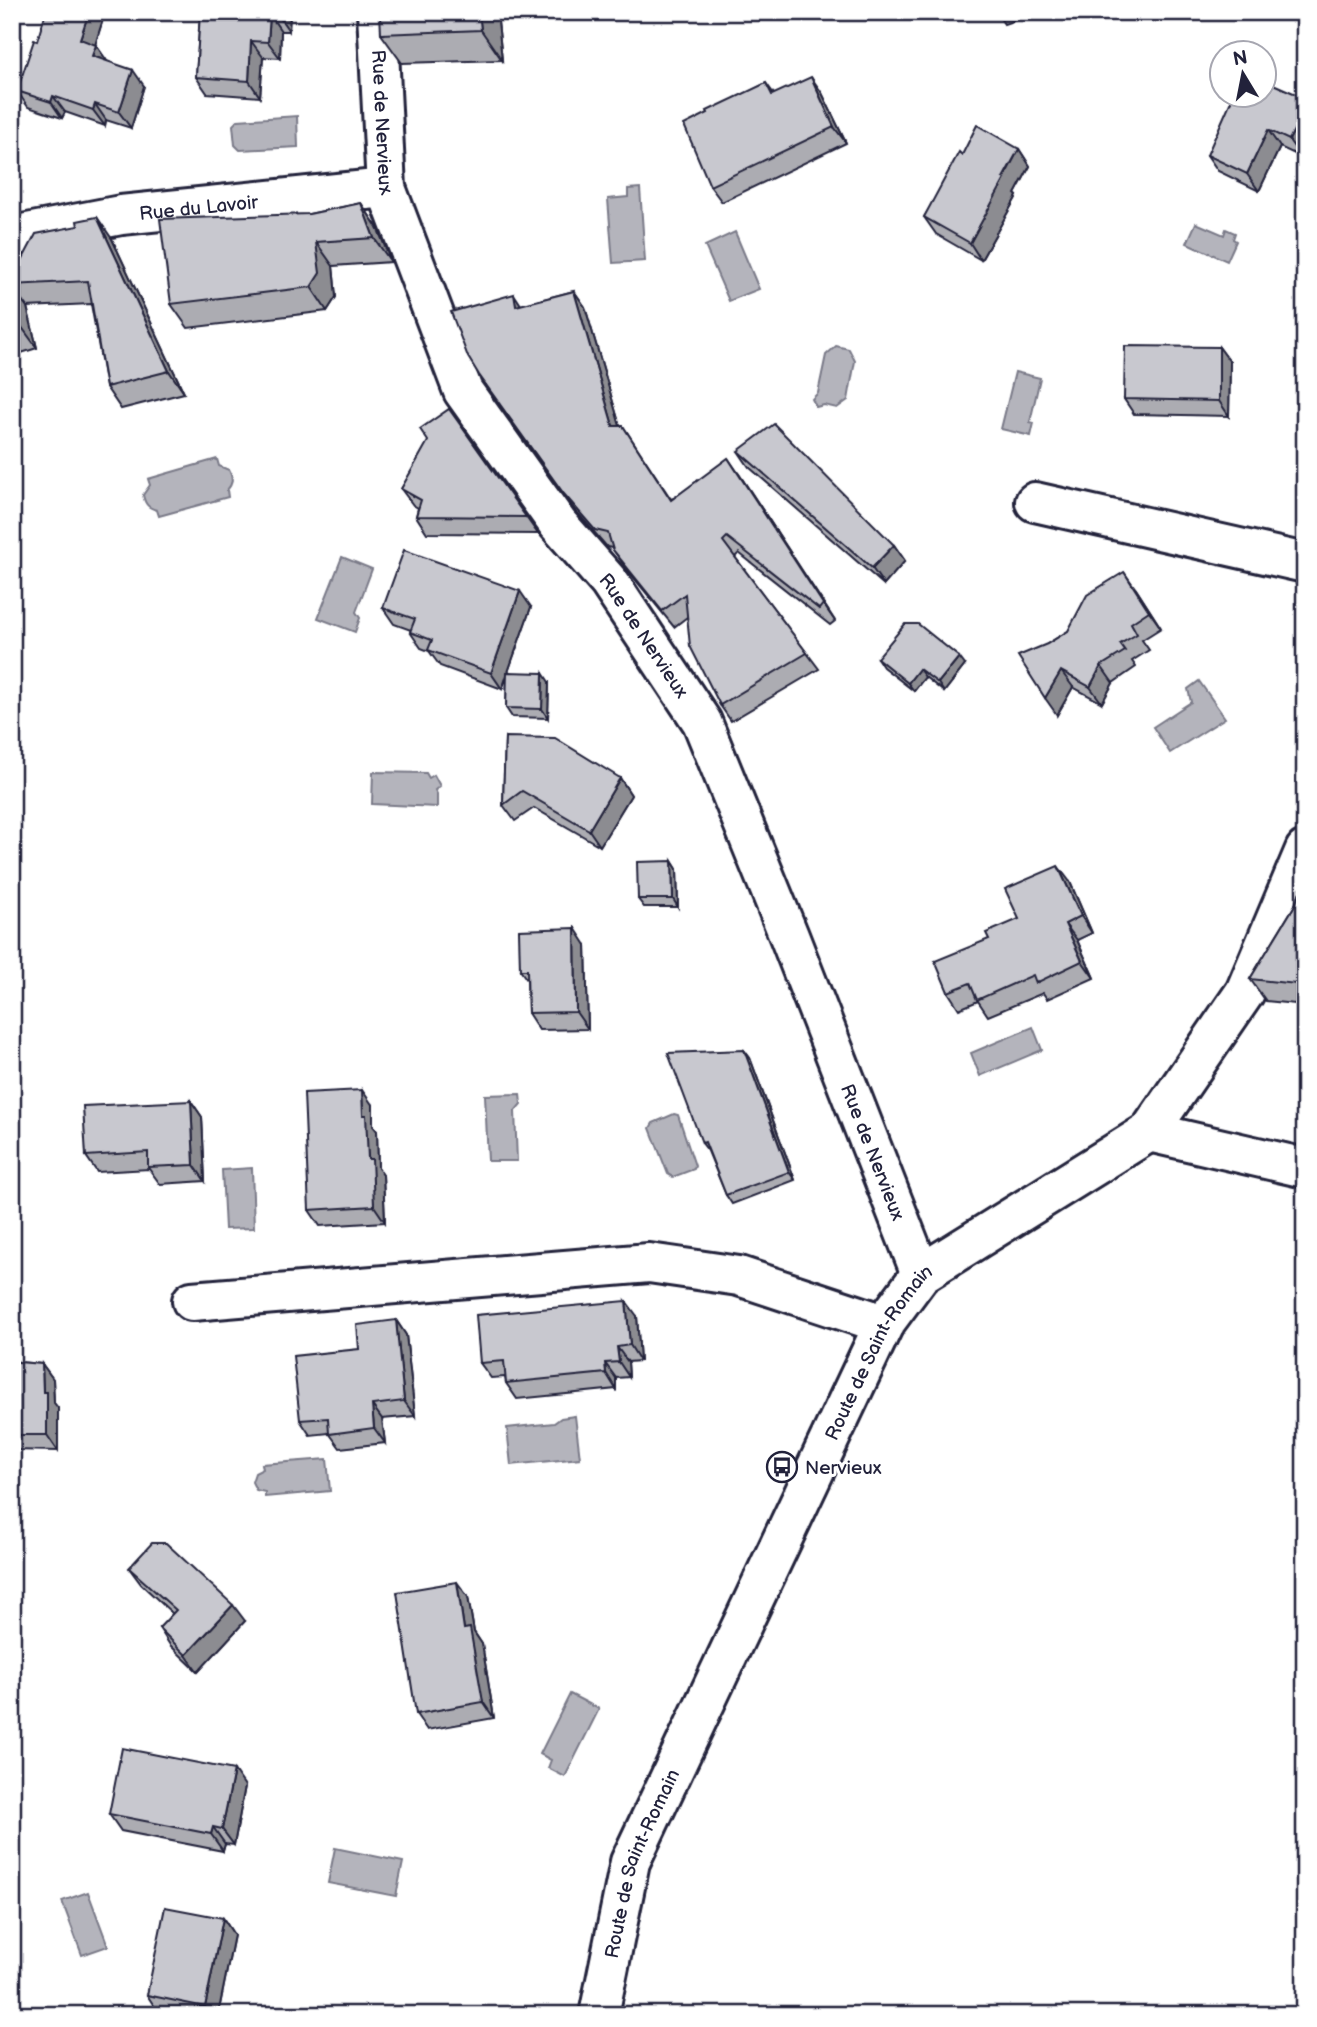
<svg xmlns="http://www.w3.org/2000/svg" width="1317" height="2027" viewBox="0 0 1317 2027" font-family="'Balsamiq Sans',sans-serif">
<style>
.water{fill:#b4b4bc;stroke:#7a7a88;stroke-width:2}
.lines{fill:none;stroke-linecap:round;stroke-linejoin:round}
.minor-casing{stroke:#22223b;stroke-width:44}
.major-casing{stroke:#22223b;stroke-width:44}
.minor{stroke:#fff;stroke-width:38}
.major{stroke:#fff;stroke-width:38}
.wall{fill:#acacb2;stroke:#22223b;stroke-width:2}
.shaded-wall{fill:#8c8c91;stroke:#22223b;stroke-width:2}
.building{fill:#c8c8cf;stroke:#22223b;stroke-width:2}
.labels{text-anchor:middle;stroke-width:6;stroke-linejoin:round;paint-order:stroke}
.street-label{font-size:19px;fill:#22223b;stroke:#fff}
.poi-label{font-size:19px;fill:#22223b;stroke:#fff;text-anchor:start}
</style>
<rect width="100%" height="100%" fill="#fff"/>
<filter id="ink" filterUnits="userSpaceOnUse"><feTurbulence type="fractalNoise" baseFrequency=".0143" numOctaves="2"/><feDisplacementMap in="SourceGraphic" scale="14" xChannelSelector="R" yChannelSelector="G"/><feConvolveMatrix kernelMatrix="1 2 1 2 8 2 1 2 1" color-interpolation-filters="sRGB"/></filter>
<g filter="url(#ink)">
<g class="water">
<polygon points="297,116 298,147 240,150 235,145 233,125 238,120"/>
<polygon points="640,188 645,261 613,263 608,199 628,197 628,189"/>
<polygon points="1196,223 1224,235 1226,229 1235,233 1233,239 1236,241 1227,261 1187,243"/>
<polygon points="735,232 759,289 729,301 705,246"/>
<polygon points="836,346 849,349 855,361 848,400 837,408 824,405 816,407 812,399 818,393 826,355"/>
<polygon points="1015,372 1040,378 1030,422 1034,423 1031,436 1001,429"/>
<path d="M217 459 219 466 229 470C233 477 233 484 227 490L228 497 159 516 157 510C148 508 145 504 143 495L150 485 148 479Z"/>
<polygon points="342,557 372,569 356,612 360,618 355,632 318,618"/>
<polygon points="1199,681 1225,718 1170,753 1153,727 1191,702 1188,689"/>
<polygon points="373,772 426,773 429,778 434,775 440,786 435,790 437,794 437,807 372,804"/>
<polygon points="1033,1027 1042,1050 980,1076 971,1053"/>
<polygon points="520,1094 521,1104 515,1111 517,1161 488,1161 485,1095"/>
<polygon points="674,1114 678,1115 695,1166 694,1169 673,1177 668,1174 650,1128 653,1123"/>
<polygon points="252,1168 254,1228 225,1229 222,1170"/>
<polygon points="575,1416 580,1458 511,1465 507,1428 554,1423 561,1418"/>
<polygon points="327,1459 330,1491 265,1497 265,1492 256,1490 252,1482 255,1473 263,1469 262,1464"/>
<polygon points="570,1694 599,1709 565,1777 548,1768 551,1760 540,1754"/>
<polygon points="335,1848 403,1862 396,1896 328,1883"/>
<polygon points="88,1892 108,1946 82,1955 62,1901"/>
</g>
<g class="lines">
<g class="minor-casing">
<g id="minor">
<path id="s1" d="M377 12 386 188 463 391 558 524 609 582 702 722 789 936 921 1274"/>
<path id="s2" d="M12 236 121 215 386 188"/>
<polyline points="1035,502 1305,563"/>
<polyline points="1149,1132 1305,1168"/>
<polyline points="192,1301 649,1263 739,1276 884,1324"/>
</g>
</g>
<g class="major-casing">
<g id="major">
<path id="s3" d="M599 2015 630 1862 884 1324 921 1274 1149 1132 1245 992 1305 850"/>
</g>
</g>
<use href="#minor" class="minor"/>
<use href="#major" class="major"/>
</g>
<g class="wall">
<polygon points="195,12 290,12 289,31 281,31 280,58 263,57 260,97 207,93 196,77 200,14"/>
<polygon points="497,12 502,60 402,63 381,34"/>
<polygon points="996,12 1039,12 1004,24"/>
<polygon points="104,16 95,44 107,61 144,86 131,128 106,120 105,126 65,112 62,118 28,107 17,91 37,41"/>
<polygon points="766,83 774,94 822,93 846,143 722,202 710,186 708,113"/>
<polygon points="1305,98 1305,149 1301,157 1280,147 1259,191 1218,171 1207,155"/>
<polygon points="1019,149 1030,166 1015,194 1017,196 981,260 936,234 924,217 962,155"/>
<polygon points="361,203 377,227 391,262 333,266 336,297 327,311 188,328 171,304 309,214"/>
<polygon points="112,239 184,393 121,409 106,387 91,304 27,307 37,348 12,356 12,260 18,268"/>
<polygon points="574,291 585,307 620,426 623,426 671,499 739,474 835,621 830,625 739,553 735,557 819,669 731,721 720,705 687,617 674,627 625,567 612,548 607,547 575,510 479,375 521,305"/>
<polygon points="1219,347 1230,362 1229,416 1134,414 1124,399"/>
<polygon points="449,409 538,534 427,533 416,516 418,508 413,505 401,489"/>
<polygon points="738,451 894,545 905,561 884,585 749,467"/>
<polygon points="1136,589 1161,628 1142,640 1149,650 1132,661 1136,667 1113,683 1102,703 1073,687 1057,715 1047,644"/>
<polygon points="531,607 508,672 549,682 548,718 512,717 506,708 507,677 502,689 440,666 429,651 421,648 410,632 411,630 394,624 383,608"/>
<polygon points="877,658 965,665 944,692 925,677 914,691 883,667"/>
<polygon points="505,737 620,778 631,795 600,846 534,808 515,821 503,805"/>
<polygon points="672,861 677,869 678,907 644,907 638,899"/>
<polygon points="1305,878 1305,1005 1266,1001 1250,979 1295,905"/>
<polygon points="1070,882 1092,933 1077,940 1094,978 1047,999 1043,993 988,1016 978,1001 959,1009 948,992 1019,919"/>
<polygon points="586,945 588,1029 539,1030 528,1013 527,980 520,970"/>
<polygon points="744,1050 750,1058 795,1180 732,1204 726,1195 708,1151 702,1143"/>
<polygon points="191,1101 202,1117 205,1181 160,1184 149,1169 97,1172 86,1156"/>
<polygon points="373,1106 373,1126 377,1131 378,1168 383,1175 385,1222 320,1226 309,1210"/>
<polygon points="637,1316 640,1361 628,1362 629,1377 616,1378 616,1389 517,1399 506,1383 505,1377 491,1378 480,1363"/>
<polygon points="396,1320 406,1335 415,1416 382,1419 385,1443 340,1448 329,1433 310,1435 300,1420 359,1349"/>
<polygon points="12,1356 18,1362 42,1364 53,1379 54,1403 58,1408 58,1451 12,1450"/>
<polygon points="129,1568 245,1621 198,1672 170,1645 159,1628 173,1614 141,1584"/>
<polygon points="468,1597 474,1632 482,1644 494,1718 427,1730 416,1714"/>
<polygon points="245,1786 234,1845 225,1844 223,1851 121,1831 109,1814"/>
<polygon points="223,1918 234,1935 218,2015 173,2015 158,2012 147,1995"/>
</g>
<g class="shaded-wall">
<polygon points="89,12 102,12 104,16 92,55 80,39"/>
<polygon points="278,12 290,12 289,31 278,15"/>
<polygon points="479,12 497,12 502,60 481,30"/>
<polygon points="270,15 281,31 280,58 268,42"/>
<polygon points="251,41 263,57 260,97 249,81"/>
<polygon points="96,45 107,61 92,56"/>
<polygon points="133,70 144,86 131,128 119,112"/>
<polygon points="811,77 822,93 846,143 834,127"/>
<polygon points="53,96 65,112 62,118 51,102"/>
<polygon points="95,104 106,120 105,126 93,110"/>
<polygon points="1305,108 1305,149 1301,157 1289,140"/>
<polygon points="1268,130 1280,147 1259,191 1247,174"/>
<polygon points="1019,149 1030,166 1015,194 1017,196 981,260 970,243"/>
<polygon points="361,203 377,227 391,262 374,238"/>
<polygon points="97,217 112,239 184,393 169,371"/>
<polygon points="316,242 333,266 336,297 327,311 311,287"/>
<polygon points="12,287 27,307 37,348 21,326"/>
<polygon points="574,291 585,307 625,443 613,426"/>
<polygon points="514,294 525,311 516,306"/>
<polygon points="1219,347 1230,362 1229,416 1219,401"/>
<polygon points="728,458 739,474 835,621 823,604"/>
<polygon points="894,545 905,561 884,585 872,568"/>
<polygon points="1124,572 1136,589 1161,628 1149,611"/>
<polygon points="520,591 531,607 502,689 491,673"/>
<polygon points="959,657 965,665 944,692 938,683"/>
<polygon points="1101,666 1113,683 1102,703 1090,687"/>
<polygon points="919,669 925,677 914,691 908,683"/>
<polygon points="1061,671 1073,687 1057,715 1045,698"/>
<polygon points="543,673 549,682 548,718 542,709"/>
<polygon points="620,778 631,795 600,846 589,830"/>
<polygon points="672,861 677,869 678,907 673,899"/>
<polygon points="1058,866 1070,882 1092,933 1081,916"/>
<polygon points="1065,924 1077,940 1094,978 1082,961"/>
<polygon points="575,928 586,945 588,1029 576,1012"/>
<polygon points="744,1050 750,1058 795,1180 789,1172"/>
<polygon points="362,1090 373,1106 373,1126 377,1131 378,1168 383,1175 385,1222 374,1206 363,1115"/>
<polygon points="191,1101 202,1117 205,1181 194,1165"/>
<polygon points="626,1301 637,1316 640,1361 630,1345"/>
<polygon points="396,1320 406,1335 415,1416 404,1401"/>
<polygon points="617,1347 628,1362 629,1377 619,1362"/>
<polygon points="605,1363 616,1378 616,1389 606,1373"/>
<polygon points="42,1364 53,1379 54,1403 58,1408 58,1451 47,1435 43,1392"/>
<polygon points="372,1405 382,1419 385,1443 374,1428"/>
<polygon points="457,1582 468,1597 474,1632 482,1644 494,1718 483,1702 464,1629"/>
<polygon points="233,1605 245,1621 198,1672 186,1655"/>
<polygon points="234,1770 245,1786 234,1845 222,1829"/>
<polygon points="213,1827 225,1844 223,1851 211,1834"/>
<polygon points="223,1918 234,1935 218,2015 210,2015 205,2007"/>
</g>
<g class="building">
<polygon points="46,12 89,12 80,39 96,45 92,56 133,70 119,112 95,104 93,110 53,96 51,102 17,91 34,40 37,41"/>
<polygon points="200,12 278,12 278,15 270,15 268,42 251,41 249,81 196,77"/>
<polygon points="380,12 479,12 481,30 381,34"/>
<polygon points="811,77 834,127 710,186 684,125 708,113 707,111 766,83 772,95"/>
<polygon points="1264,80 1305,98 1305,108 1289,140 1268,130 1247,174 1207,155 1234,94 1264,94"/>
<polygon points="977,125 1019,149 1003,178 1005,179 970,243 924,217 959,152 962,155"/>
<polygon points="361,203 374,238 316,242 320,273 311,287 171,304 160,219 309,214"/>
<polygon points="97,217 169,371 106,387 88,281 12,285 12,260 18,268 36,234 78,226 77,221"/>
<polygon points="12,289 21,326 12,329"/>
<polygon points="574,291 613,426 623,426 671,500 728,458 823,604 819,609 727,537 723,541 807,653 720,705 690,646 685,594 662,611 613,550 608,533 595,530 564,494 479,375 468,357 451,312 514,294 516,306"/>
<polygon points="1125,346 1219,347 1219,401 1124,399"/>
<polygon points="449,409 526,517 416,516 421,500 401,489 428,441 420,429"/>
<polygon points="774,424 894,545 872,568 738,451"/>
<polygon points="404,550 520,591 491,673 428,650 432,640 410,632 415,619 383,608"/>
<polygon points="1124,572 1149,611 1131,623 1137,634 1120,644 1125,651 1101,666 1090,687 1061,671 1045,698 1018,656 1047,644 1068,631 1087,595"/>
<polygon points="905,624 918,624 959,657 938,683 919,669 908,683 877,658"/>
<polygon points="507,672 543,673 542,709 506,708"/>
<polygon points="505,737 555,738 620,778 589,830 522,791 503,805"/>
<polygon points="672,861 673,899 638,899 637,862"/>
<polygon points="1058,866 1081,916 1065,924 1082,961 1036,983 1033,975 977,1000 970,983 948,992 935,961 989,939 986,933 1019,919 1005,889"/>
<polygon points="1305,878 1305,985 1250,979 1295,905"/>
<polygon points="575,928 576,1012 528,1013 527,970 520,970 519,930"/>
<polygon points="744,1050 789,1172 726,1195 705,1142 702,1143 668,1053"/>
<polygon points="362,1090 363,1115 366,1115 368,1159 372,1159 374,1206 309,1210 304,1093"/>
<polygon points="191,1101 194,1165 148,1167 148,1152 86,1156 83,1106"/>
<polygon points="626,1301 630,1345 617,1347 619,1362 605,1363 606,1373 506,1383 504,1361 480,1363 476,1315"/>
<polygon points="396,1320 404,1401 372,1405 374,1428 329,1434 328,1418 300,1420 293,1356 359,1349 357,1325"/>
<polygon points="12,1356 18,1362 42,1364 43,1392 47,1392 47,1435 12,1435"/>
<polygon points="152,1543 166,1543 233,1605 186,1655 159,1628 176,1610 129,1568"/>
<polygon points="457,1582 464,1629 470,1628 483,1702 416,1714 397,1592"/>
<polygon points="122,1748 234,1770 222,1829 213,1827 211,1834 109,1814"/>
<polygon points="165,1907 223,1918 205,2007 147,1995"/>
</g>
</g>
<defs>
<g id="bus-ring" transform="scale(1.575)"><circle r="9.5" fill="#fff" stroke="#22223b" stroke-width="1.5"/><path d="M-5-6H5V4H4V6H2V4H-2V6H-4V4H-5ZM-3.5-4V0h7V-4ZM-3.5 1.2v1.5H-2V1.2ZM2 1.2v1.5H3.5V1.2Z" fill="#22223b"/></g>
</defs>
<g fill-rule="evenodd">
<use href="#bus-ring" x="782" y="1467"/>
</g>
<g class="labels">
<g class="street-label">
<text dy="7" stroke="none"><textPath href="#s1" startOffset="110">Rue de Nervieux</textPath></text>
<text dy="7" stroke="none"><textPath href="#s2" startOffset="189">Rue du Lavoir</textPath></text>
<text dy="7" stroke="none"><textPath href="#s1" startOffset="698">Rue de Nervieux</textPath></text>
<text dy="7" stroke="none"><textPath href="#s1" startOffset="1265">Rue de Nervieux</textPath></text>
<text dy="7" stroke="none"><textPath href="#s3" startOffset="724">Route de Saint-Romain</textPath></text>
<text dy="7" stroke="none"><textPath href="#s3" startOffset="158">Route de Saint-Romain</textPath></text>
</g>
<g class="poi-label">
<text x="805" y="1474">Nervieux</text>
</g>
</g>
<rect width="1317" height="2027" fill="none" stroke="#fff" stroke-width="42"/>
<rect x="21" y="21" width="1275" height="1985" fill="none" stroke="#22223b" stroke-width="2.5" filter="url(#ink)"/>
<g transform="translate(1243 74) rotate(350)"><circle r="33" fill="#ffffff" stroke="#a7a7b1" stroke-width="2"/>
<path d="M0-5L12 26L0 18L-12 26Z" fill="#22223b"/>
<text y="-10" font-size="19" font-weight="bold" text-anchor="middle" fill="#22223b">N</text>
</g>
</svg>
